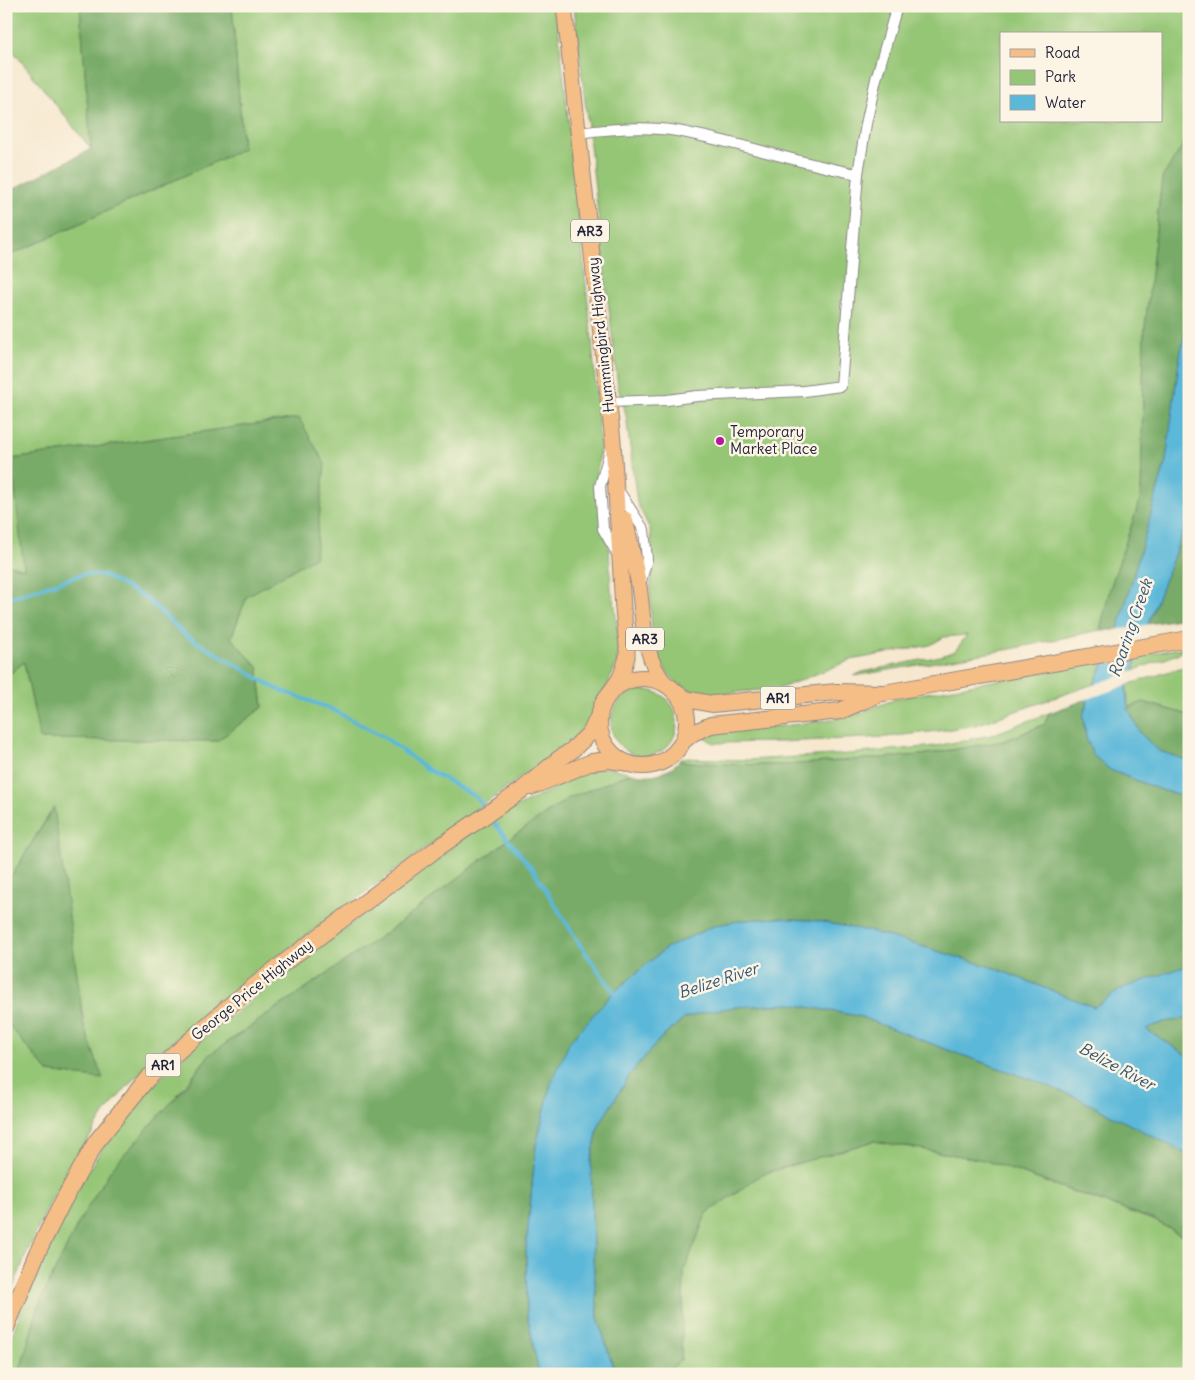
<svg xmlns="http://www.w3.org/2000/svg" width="1195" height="1380" viewBox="0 0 1195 1380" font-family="Delius,sans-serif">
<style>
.green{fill:#95c676;stroke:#5c7458;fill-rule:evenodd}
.forest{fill:#78ab67;stroke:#4d6651}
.water{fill:#5bb8d9;stroke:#3e6d8a}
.pier{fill:#f6e7ce}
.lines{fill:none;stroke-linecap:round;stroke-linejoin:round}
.stream{stroke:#5bb8d9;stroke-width:4}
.minor-casing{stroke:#8c8484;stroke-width:12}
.primary-casing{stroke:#8c8484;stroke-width:17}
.trunk-casing{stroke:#8c8484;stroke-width:18}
.minor{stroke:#fff;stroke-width:10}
.primary{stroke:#f5be86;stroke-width:15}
.trunk{stroke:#f5be86;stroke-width:16}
.poi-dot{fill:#b5179e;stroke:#fcf5e5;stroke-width:2}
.labels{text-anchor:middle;stroke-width:5;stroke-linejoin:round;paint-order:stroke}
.shield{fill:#fcf5e5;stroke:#63616e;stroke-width:1}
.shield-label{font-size:14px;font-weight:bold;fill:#22223b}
.street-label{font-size:15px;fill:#22223b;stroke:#fcf5e5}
.poi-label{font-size:15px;fill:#22223b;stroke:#fcf5e5;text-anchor:start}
.water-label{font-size:16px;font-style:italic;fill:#365672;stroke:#fcf5e5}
</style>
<rect width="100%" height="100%" fill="#fcf5e5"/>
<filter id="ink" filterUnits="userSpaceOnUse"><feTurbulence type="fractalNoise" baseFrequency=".02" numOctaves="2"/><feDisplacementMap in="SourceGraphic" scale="10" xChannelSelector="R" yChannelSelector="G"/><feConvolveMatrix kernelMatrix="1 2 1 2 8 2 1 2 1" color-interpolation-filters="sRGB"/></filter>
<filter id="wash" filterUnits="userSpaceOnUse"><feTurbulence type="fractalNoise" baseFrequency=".0096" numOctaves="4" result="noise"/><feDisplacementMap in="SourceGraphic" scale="20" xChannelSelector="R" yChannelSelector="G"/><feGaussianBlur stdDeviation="1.12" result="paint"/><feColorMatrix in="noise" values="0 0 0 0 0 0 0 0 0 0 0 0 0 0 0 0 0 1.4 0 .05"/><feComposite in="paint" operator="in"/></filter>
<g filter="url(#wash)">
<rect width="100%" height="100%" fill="#f6e7ce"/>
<g class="green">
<polygon points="6,6 80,6 91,149 6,42"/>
<polygon points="232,6 556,6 592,340 600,445 596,485 609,549 611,591 614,598 619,646 617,663 608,684 602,693 589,722 575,737 338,913 247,978 169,1045 131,1082 104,1114 52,1198 26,1255 6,1305 6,1022 48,1072 102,1078 84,1026 53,808 6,885 6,677 24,662 40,739 217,741 263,707 258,667 231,638 247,596 315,557 299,418 11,459 6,431 6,257 243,149"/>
<path d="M574 6H1189V136L1162 178 1144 336 1141 497 1110 589 1100 630 1011 649 854 676 862 672 941 656 955 651 967 635 944 637 930 645 851 660 781 688 717 694 703 693 692 691 677 683 668 674 656 653 652 641 650 591 653 563 650 529 637 503 626 414 618 387ZM1001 34H1161V121H1001Z"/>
<polygon points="15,480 24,569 6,564 6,482"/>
<polygon points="1189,646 1189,648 1170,657 1132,671 1139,656"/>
<polygon points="1104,661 1094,684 976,725 938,731 886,737 780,742 714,743 704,737 715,732 742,728 784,726 852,716 898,698"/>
<polygon points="1189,665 1189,715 1143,702 1128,708 1127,685"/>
<circle cx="644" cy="723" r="33"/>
<polygon points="1049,713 1045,724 1004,741 921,755 785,765 715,764 679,761 681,758 748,760 850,754 936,746 991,735"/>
<path d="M607 767 631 773 569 798 509 839 390 930 209 1055 81 1218 40 1301 19 1374H6C6 1339 25 1301 39 1270 60 1220 85 1171 117 1127 167 1063 232 1015 297 965 353 923 409 879 465 837 493 818 523 804 553 789 570 781 588 768 607 767Z"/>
<polygon points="874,1141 984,1160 1155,1221 1189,1240 1189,1374 665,1374 681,1360 684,1271 706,1214 762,1174"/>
</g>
<g class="forest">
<polygon points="80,6 232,6 243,149 6,257 6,193 91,149"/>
<polygon points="1189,136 1189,314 1179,361 1166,461 1118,630 1100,630 1110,589 1141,497 1144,336 1162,178"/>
<polygon points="299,418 325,464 315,557 247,596 231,638 258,667 263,707 217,741 40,739 24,662 6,677 6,564 24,569 11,459"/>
<polygon points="1189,511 1189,617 1148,624 1183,532"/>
<path d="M1088 699 1083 716 1086 738 1093 755 1110 770 1161 790 1189 797V965L1123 988 1094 1007 991 967 873 932 818 921 780 918 745 920 716 925 666 948 614 992 601 1006 551 1084 536 1146 526 1248 527 1313 539 1374H19L40 1301 81 1218 112 1168 186 1086 209 1055 390 930 509 839 569 798 631 773C650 778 665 775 679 761L715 764 785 765 921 755 1004 741 1045 724 1049 713Z"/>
<polygon points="1143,702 1189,715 1189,761 1159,751 1141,734 1128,708"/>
<polygon points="54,807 84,1026 103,1079 48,1072 6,1022 6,885"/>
<polygon points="791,1004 858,1016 956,1053 1033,1080 1078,1098 1189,1155 1189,1240 1155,1220 984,1160 874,1141 762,1174 706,1214 684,1271 681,1360 665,1374 615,1374 598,1318 593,1259 591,1162 599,1125 631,1073 660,1039 685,1018 709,1011 735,1007"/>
<polygon points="1189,1018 1189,1057 1145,1029 1164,1022"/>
</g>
<g class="water">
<polygon points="1189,314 1189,511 1183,532 1148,624 1126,691 1128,708 1141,734 1159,751 1189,761 1189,797 1161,790 1110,770 1093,755 1086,738 1083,716 1088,699 1118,630 1166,461 1179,361"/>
<polygon points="780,918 818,921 873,932 991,967 1094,1007 1123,988 1189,965 1189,1018 1164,1022 1146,1029 1189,1057 1189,1155 1078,1098 1033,1080 956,1053 858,1016 791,1004 735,1007 709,1011 685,1018 660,1039 631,1073 599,1125 591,1161 593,1259 598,1318 615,1374 539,1374 527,1313 526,1248 536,1146 551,1084 570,1041 614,992 666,948 716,925 745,920"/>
</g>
<g class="pier">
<polygon points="1150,624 1142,655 1101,662 1115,630"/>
<polygon points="1135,670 1130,684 1085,700 1091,686"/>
</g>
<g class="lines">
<g class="stream">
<polyline points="6,599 84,574 103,575 146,598 185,635 277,689 329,708 384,737 427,769 476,797 481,804"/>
<polyline points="495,824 534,871 580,945 616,995"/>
</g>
</g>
</g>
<g filter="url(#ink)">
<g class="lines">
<g class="minor-casing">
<g id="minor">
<path d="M578 133C608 129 647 126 677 131 738 142 797 163 858 174"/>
<polyline points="609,402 667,400 697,396 804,391 841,386 858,174 866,124 876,79 897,6"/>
<polyline points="610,450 600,486 603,529 618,555"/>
<polyline points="620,493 644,530 647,559 640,585"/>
</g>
</g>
<g class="primary-casing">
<g id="primary">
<polyline points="564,6 613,441 623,609 627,646 627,657 624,667 620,678 610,692"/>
<path d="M625 519C630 541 635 564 639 586 644 621 642 656 666 685"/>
</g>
</g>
<g class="trunk-casing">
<g id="trunk">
<circle cx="643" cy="722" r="44"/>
<polyline points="675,692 686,699 712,704 837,692 884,693 1189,639"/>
<polyline points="683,741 693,733 711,725 840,711 877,695"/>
<polyline points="531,787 592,762 609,760 623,762"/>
<polyline points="6,1328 37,1253 63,1201 96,1142 147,1079 228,1007 273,971 435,850 522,790 559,759 571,751 591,732 599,715"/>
</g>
</g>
<use href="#minor" class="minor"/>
<use href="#primary" class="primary"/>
<use href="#trunk" class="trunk"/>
</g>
</g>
<circle class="poi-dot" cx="720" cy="441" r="5"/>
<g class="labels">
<g class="shield">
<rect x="571" y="219.5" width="38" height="23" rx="4"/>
<rect x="626" y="627.5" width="38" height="23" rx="4"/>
<rect x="760.5" y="686.5" width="35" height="23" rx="4"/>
<rect x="145.5" y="1053.5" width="35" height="23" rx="4"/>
</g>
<g class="shield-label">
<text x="590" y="236">AR3</text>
<text x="645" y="644">AR3</text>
<text x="778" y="703">AR1</text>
<text x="163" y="1070">AR1</text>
</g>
<g class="street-label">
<text transform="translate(601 335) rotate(-96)" y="5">Hummingbird Highway</text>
<text transform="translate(252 990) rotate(-39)" y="5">George Price Highway</text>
</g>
<g class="poi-label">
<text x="730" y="437">Temporary<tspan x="730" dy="17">Market Place</tspan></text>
</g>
<g class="water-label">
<text transform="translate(1130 628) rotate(-71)" y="6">Roaring Creek</text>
<text transform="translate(718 980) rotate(-18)" y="6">Belize River</text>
<text transform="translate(1117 1066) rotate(28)" y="6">Belize River</text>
</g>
</g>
<rect width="1195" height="1380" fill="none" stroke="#fcf5e5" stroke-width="25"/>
<rect x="1000" y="32" width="162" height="90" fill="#fcf5e5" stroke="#a5a1a1"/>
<rect x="1010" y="49" width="25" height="8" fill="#f5be86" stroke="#a5a1a1"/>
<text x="1045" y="58" font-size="15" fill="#22223b">Road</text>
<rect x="1010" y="70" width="25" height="15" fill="#95c676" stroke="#a5a1a1"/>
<text x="1045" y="82" font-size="15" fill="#22223b">Park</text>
<rect x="1010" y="95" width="25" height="15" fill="#5bb8d9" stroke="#a5a1a1"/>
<text x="1045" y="108" font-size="15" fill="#22223b">Water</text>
</svg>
